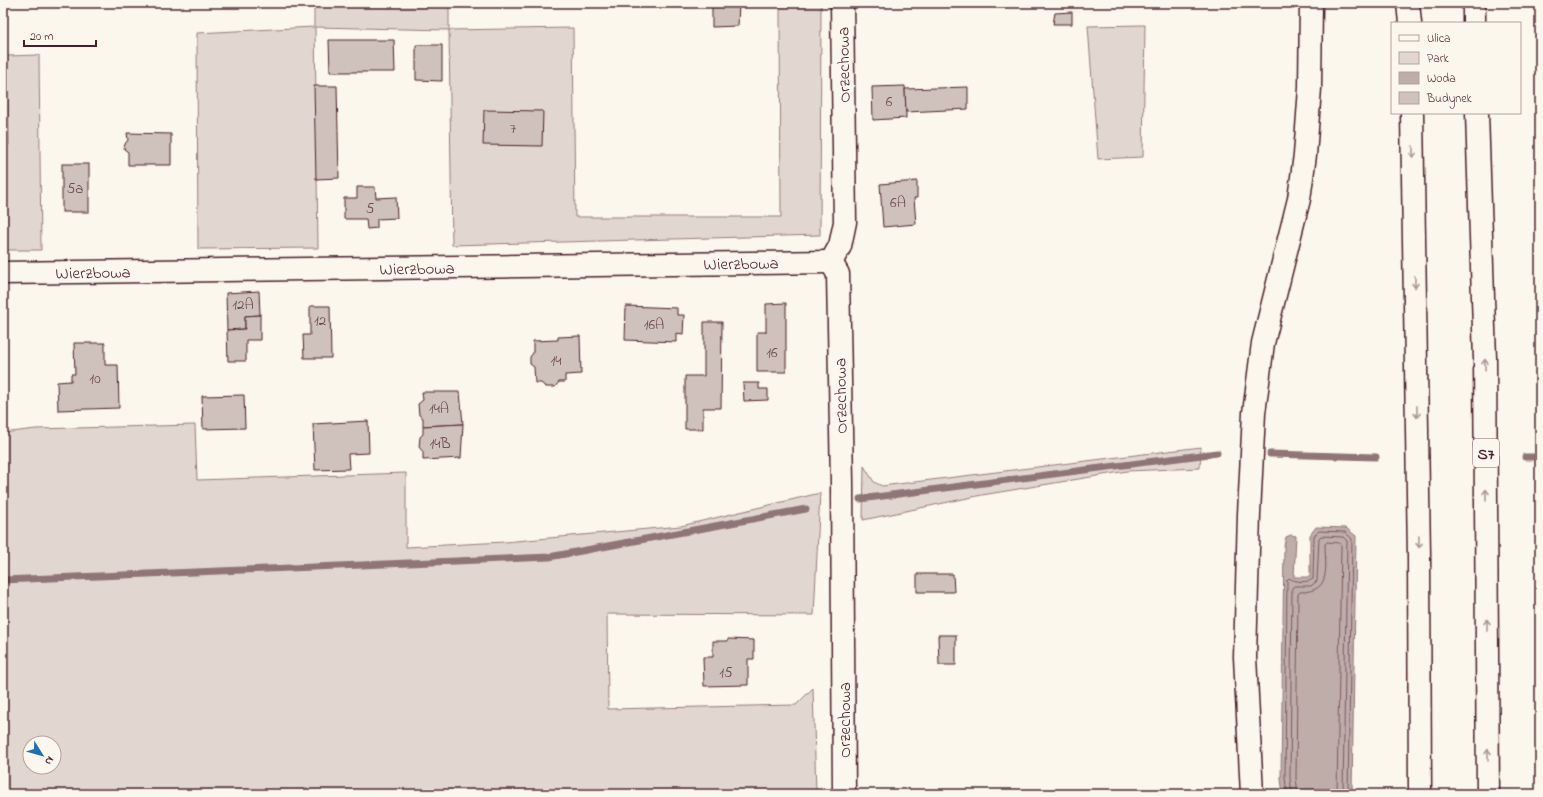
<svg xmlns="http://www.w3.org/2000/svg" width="1543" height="797" viewBox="0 0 1543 797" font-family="'Indie Flower',sans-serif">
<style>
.green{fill:#e2d7d0;stroke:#967b7e;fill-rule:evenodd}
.water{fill:#bfadaa;stroke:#907477}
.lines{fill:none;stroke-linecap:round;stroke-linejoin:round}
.shore{stroke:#79585e;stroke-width:1}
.stream{stroke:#907477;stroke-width:7}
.building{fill:#cfc2bc;stroke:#4a1f2b}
.minor-casing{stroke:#4a1f2b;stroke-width:25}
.highway-casing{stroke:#4a1f2b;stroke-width:25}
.minor{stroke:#fbf7ec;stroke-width:22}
.highway{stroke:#fbf7ec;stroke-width:22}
.oneway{stroke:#ab9695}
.labels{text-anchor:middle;stroke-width:3.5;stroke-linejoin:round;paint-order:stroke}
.number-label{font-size:15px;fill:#6b484f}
.shield{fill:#fbf7ec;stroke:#7f6065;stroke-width:1}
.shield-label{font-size:16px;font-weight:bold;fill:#4a1f2b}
.street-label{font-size:17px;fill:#4a1f2b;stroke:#fbf7ec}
</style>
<rect width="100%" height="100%" fill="#fbf7ec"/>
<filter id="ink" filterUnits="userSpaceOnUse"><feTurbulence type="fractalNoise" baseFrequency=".025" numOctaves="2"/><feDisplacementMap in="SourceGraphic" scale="8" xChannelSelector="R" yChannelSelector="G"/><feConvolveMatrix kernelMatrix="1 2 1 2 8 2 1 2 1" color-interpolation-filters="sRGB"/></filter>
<g filter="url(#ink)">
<g class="green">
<polygon points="314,3 449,3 449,30 573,28 575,217 781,217 780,3 821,3 820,235 452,245 449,30 315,27 318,248 198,249 197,33 314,27"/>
<polygon points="1145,25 1143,157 1098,159 1088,26"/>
<polygon points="39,55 41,250 3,250 3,145 9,145 7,56"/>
<path d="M195 425 197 480 406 473V547L505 542 681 526 820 493 814 615 607 614 608 709 796 705 813 688 816 794H3V433L36 429ZM30 743H54V767H30Z"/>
<polygon points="1201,447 1200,468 1127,471 982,495 863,520 864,466 874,482 882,486"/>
</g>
<polygon class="water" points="1316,527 1346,528 1356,536 1352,794 1283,794 1281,779 1284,546 1286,537 1291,535 1296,536 1294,577 1310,577 1310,535"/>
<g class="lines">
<g class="shore">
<path d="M1287 794 1285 778 1287 580 1289 578C1295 582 1307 583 1313 579L1314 536 1319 531 1345 532 1352 539 1348 794"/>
<polyline points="1292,794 1290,778 1292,588 1294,586 1311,586 1317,581 1319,538 1321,536 1343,537 1347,541 1343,794"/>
<path d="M1298 794 1296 778 1298 594 1300 592C1332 592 1325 568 1325 544L1327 542 1339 543 1341 545 1337 794"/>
</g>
<g class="stream">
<polyline points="1270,454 1376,457"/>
<polyline points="1525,457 1540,457"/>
<polyline points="860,499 1217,453"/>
<polyline points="3,580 549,557 806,509"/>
</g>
</g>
<g class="building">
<polygon points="712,3 739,3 738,26 712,27"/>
<polygon points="1072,12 1072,24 1053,24 1055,13"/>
<polygon points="329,40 394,40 395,72 330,72"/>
<polygon points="416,45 442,45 442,81 416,80"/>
<polygon points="314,86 337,86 339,178 316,179"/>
<polygon points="905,86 906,118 873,120 872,87"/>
<polygon points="968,87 968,109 906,112 905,89"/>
<polygon points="484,110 543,111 542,146 483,145"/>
<polygon points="127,133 171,134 171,165 128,165 128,152 124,149 125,144 128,140"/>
<rect x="62" y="164" width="27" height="48"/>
<polygon points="917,181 917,198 914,198 916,224 883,227 880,184"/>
<polygon points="357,187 375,187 376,198 396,197 397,218 377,219 377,228 367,229 366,219 344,219 344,198 357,198"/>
<polygon points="259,291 260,315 245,316 245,329 227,330 226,293"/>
<polygon points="786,303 786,372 757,372 757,332 766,332 766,304"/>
<polygon points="310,306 330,306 331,358 304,358 303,335 310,335"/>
<polygon points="626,306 677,308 677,315 684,315 683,334 676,333 676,342 625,340"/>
<polygon points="260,315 260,340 246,340 246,361 228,361 227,330 245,329 245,316"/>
<polygon points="704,322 722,322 721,408 703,408 703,429 685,429 685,376 704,376"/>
<polygon points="580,336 581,374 565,375 565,382 559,382 555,387 546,387 541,383 535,383 534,367 530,364 530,357 533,353 533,341 558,340 558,337"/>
<polygon points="74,343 105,343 105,365 118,365 119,408 58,410 57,382 71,381 71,374 75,374"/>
<polygon points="743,383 759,383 759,389 768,389 768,400 744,401"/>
<polygon points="422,392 460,392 463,424 423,426 423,418 419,415 418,404 423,400"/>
<polygon points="244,395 245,428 203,429 202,396"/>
<polygon points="368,421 369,453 348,454 349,469 315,470 313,424"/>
<polygon points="463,424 461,458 423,460 423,452 419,447 420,437 423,434 423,426"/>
<polygon points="917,574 953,574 954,592 917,592"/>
<polygon points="938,635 956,635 956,665 939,665"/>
<polygon points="728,639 754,640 754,659 748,659 748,685 704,686 703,657 713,657 713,641 728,641"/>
</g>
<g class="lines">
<g class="minor-casing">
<g id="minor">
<polyline points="831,262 838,274 842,482 844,794"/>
<polyline points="831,262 840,246 845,222 842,3"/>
<polyline points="3,273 831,262"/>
<polyline points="1252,794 1245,657 1249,514 1254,413 1263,343 1299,199 1305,155 1310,88 1311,3"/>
</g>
</g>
<g class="highway-casing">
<g id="highway">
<polyline points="1408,3 1410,23"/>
<polyline points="1474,3 1474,23"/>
<polyline points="1412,113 1419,556 1420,794"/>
<polyline points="1477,113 1485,359 1488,794"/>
</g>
</g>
<use href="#minor" class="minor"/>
<use href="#highway" class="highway"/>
</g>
<defs><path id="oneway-shaft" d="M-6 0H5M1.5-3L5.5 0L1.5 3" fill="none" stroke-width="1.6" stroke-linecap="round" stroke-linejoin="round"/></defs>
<g class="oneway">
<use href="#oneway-shaft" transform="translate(1413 152) rotate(89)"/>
<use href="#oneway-shaft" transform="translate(1415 282) rotate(89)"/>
<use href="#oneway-shaft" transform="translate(1485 365) rotate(-91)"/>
<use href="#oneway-shaft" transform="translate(1417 412) rotate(89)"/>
<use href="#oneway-shaft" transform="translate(1486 495) rotate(-90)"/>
<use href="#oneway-shaft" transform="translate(1419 542) rotate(89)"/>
<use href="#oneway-shaft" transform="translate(1487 625) rotate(-90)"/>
<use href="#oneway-shaft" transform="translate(1488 755) rotate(-90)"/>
</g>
</g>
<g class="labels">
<g class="number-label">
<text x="889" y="106">6</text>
<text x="513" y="133">7</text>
<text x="75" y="193">5a</text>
<text x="898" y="207">6A</text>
<text x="370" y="213">5</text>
<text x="243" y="309">12A</text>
<text x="320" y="325">12</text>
<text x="654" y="329">16A</text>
<text x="772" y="357">16</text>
<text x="556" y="365">14</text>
<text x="95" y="383">10</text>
<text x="439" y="413">14A</text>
<text x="440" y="448">14B</text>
<text x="726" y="677">15</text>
</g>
<rect class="shield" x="1473" y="439" width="26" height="28" rx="3"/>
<g class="shield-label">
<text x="1486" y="459">S7</text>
</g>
<g class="street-label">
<text transform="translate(843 65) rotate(-91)" y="6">Orzechowa</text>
<text transform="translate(741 263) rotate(-1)" y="6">Wierzbowa</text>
<text transform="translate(417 268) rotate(-1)" y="6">Wierzbowa</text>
<text transform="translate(93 272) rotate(-1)" y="6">Wierzbowa</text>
<text transform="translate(840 396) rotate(-91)" y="6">Orzechowa</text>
<text transform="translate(844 720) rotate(-90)" y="6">Orzechowa</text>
</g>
</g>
<rect width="1543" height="797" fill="none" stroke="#fbf7ec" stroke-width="16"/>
<rect x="8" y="8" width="1527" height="781" fill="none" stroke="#4a1f2b" stroke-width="1.5" filter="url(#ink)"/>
<rect x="1391" y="22" width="130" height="92" fill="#fbf7ec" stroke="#b4a19f"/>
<rect x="1399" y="35" width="20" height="6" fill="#fbf7ec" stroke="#b4a19f"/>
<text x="1427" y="42" font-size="12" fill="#4a1f2b">Ulica</text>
<rect x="1399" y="52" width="20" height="12" fill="#e2d7d0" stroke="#b4a19f"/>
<text x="1427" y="62" font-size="12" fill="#4a1f2b">Park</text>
<rect x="1399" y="72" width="20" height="12" fill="#bfadaa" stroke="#b4a19f"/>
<text x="1427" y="82" font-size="12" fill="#4a1f2b">Woda</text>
<rect x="1399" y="92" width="20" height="12" fill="#cfc2bc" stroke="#b4a19f"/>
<text x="1427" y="102" font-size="12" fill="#4a1f2b">Budynek</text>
<g transform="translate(42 755) rotate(127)"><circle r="19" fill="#fbf7ec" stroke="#b4a19f"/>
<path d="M0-3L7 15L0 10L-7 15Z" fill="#1f6fb2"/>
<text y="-6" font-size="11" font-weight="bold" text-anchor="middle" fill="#4a1f2b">N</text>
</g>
<path d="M24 40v6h72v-6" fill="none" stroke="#4a1f2b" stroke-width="2"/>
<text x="30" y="40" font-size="12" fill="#4a1f2b" stroke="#fbf7ec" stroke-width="3" paint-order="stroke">20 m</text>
</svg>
